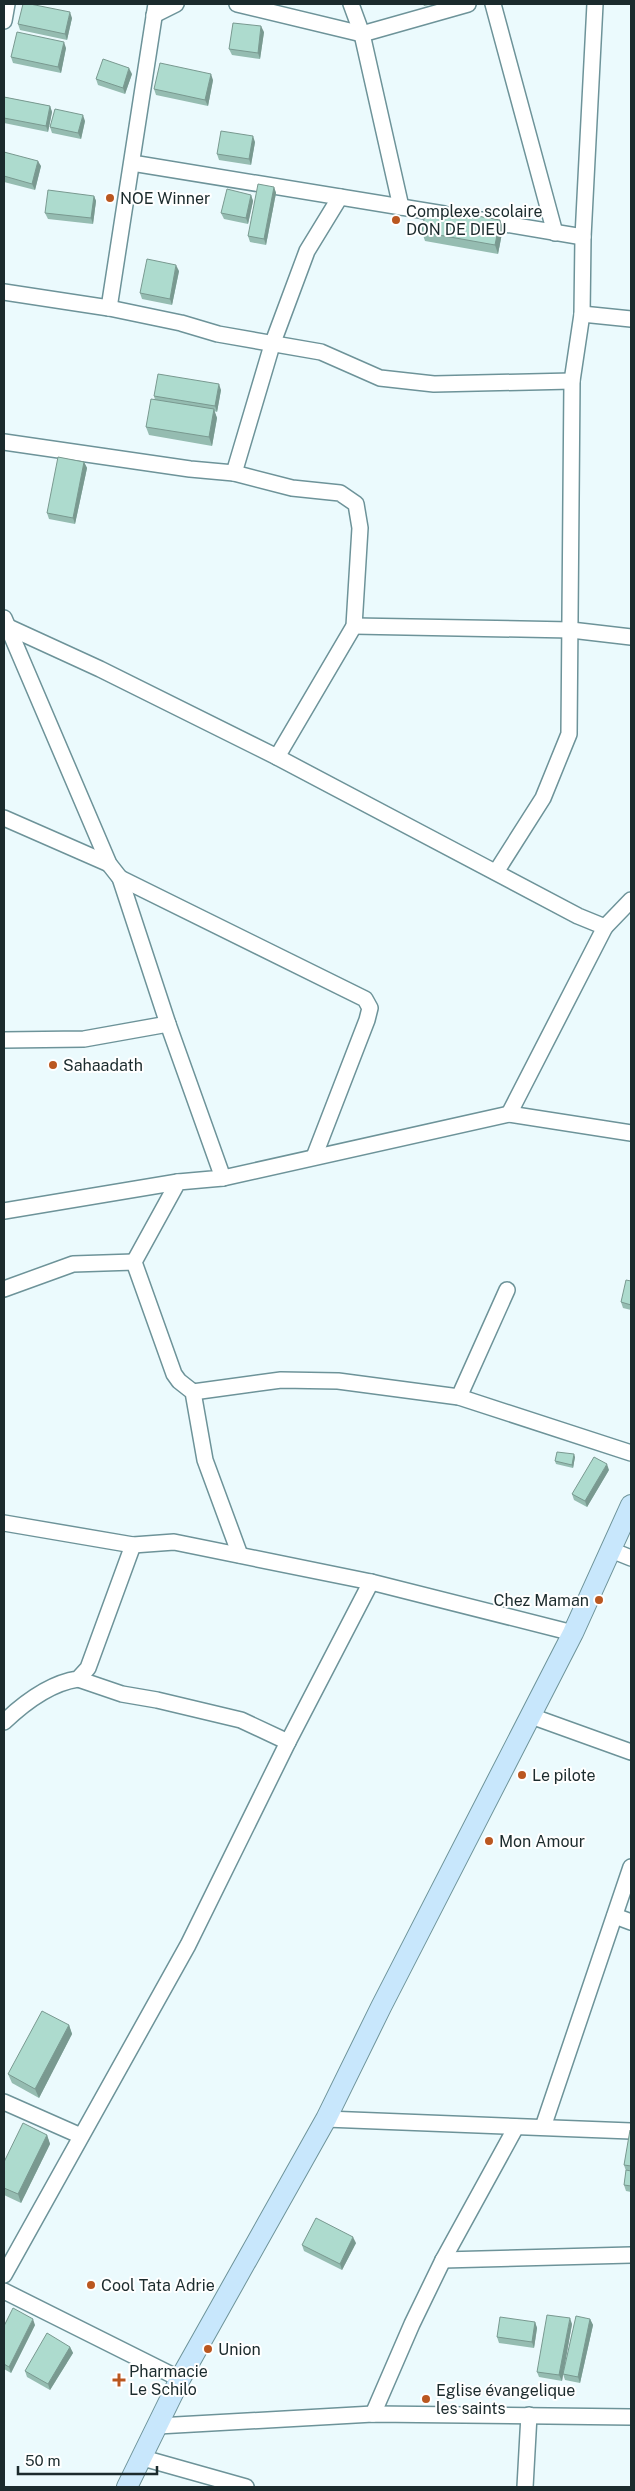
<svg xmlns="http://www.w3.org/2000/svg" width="635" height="2491" viewBox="0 0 635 2491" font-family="'Public Sans',sans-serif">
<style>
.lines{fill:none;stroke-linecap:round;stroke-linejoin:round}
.minor-casing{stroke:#6d9399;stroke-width:18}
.secondary-casing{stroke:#6d9399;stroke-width:22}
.minor{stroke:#fff;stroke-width:15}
.secondary{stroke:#c8e7fc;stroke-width:20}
.wall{fill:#95bcb1}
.shaded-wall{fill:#799990}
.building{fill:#addbce;stroke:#799990}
.poi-dot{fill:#ba5720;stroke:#fff;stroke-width:2}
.labels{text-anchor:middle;stroke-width:4;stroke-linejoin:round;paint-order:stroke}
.poi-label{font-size:16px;fill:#1b2b2d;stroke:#fff;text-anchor:start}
</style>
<rect width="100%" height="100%" fill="#ebfafd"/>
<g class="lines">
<g class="minor-casing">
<g id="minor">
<polyline points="237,4 362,34 468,4"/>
<polyline points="351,4 362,34 401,207"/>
<polyline points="493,4 555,233"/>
<polyline points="154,15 176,4"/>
<polyline points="4,21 7,4"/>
<polyline points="132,163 444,214"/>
<polyline points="481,220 583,237"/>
<polyline points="4,292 109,308 181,323 218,334 321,352 380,378 434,384 572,381"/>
<polyline points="109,308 156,4"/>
<polyline points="582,314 631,319"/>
<polyline points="4,442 190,469 234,473 292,488 340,493 356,504 360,528 354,626 277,757"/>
<polyline points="234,473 272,345 307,251 340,197"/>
<polyline points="4,618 109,864 120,878 168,1024 223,1178 178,1182 134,1262 174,1374 179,1381 193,1392 205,1460 240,1555"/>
<polyline points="4,625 100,669 277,757 578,916 605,927 509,1114"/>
<polyline points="354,626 571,630 631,637"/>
<polyline points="4,818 109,864"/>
<polyline points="496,872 543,798 569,734 572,381 582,314 583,237 595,4"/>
<polyline points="120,878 365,999 370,1008 367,1020 314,1157"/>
<polyline points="605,927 631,900"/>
<polyline points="4,1040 84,1039 168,1024"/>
<polyline points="223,1178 509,1114 631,1133"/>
<polyline points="4,1211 178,1182"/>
<polyline points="4,1289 73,1264 134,1262"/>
<polyline points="193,1392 281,1380 338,1381 459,1397 631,1453"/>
<polyline points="459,1397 507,1290"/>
<polyline points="4,1523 133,1545 174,1542 371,1582 573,1633"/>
<polyline points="611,1550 631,1558"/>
<polyline points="78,1679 122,1694 157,1700 241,1720 288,1742"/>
<polyline points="531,1716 631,1752"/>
<path d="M4 1722C25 1702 50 1683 78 1679L88 1668 133 1545"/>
<polyline points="615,1916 631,1922"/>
<polyline points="4,2102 81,2136"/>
<polyline points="326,2119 631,2131"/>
<polyline points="543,2127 631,1867"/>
<polyline points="443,2260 631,2255"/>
<polyline points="4,2275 188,1945 288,1742 371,1582"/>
<polyline points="4,2291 180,2379"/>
<polyline points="373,2414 412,2324 443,2260 516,2127"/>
<polyline points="158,2426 373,2414 631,2417"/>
<polyline points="143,2458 246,2487"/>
<polyline points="525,2487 529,2415"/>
</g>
</g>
<g class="secondary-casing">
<polyline id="secondary" points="127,2487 180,2379 326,2119 381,2007 573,1633 631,1505"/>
</g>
<use href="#minor" class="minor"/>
<use href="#secondary" class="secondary"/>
</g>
<g class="wall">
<polygon points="423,4 434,4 424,6"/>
<polygon points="72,18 67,40 20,30 18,24"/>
<polygon points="264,32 260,59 232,55 229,49"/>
<polygon points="66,48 61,73 13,63 11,57"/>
<polygon points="132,74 125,94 98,85 96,79"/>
<polygon points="213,80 208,106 156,95 154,89"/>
<polygon points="4,97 50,106 52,112 48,132 4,123"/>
<polygon points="85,121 81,139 52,133 50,127"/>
<polygon points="255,142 251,165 219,160 217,154"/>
<polygon points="4,152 41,166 35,190 4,182"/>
<polygon points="274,187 276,193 266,245 250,242 248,236"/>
<polygon points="251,195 253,201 248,224 224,219 221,213"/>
<polygon points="94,196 96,201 93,224 48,219 45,213"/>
<polygon points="500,220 503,228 498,254 425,241 422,232"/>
<polygon points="179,271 172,305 142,299 140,293"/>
<polygon points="221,390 217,412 214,411 217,418 212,446 149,435 146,427 155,400 154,396"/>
<polygon points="84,462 87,468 75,524 49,519 47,513"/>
<polygon points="631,1281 631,1310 623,1308 621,1302"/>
<polygon points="575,1457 573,1468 556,1464 555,1461"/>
<polygon points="609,1470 587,1507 574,1500 572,1494"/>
<polygon points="69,2025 72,2034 39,2098 12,2083 8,2074"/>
<polygon points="631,2130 631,2192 626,2191 624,2185 626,2171 624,2165"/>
<polygon points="47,2135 50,2144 21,2203 4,2195 4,2162"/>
<polygon points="356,2243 342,2270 304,2251 302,2245"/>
<polygon points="590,2319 593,2325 580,2383 565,2380 563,2374 562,2381 539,2377 537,2372 572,2324 563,2373"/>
<polygon points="535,2322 537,2328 534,2348 499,2343 497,2337"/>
<polygon points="35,2325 11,2373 4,2369 4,2326"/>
<polygon points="70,2347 73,2353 50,2390 27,2377 25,2371"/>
</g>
<g class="shaded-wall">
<polygon points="70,12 72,18 67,40 65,34"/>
<polygon points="261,26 264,32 260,59 258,53"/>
<polygon points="64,42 66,48 61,73 58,67"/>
<polygon points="129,68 132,74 125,94 123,88"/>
<polygon points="211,74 213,80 208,106 205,100"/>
<polygon points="50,106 52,112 48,132 46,126"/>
<polygon points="83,115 85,121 81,139 78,133"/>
<polygon points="253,136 255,142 251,165 249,159"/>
<polygon points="38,161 41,166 35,190 32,184"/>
<polygon points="274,187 276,193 266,245 264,239"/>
<polygon points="251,195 253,201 248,224 246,218"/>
<polygon points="94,196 96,201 93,224 91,218"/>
<polygon points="500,220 503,228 498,254 495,245"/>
<polygon points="176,265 179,271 172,305 170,299"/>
<polygon points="219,384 221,390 217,412 215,406"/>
<polygon points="214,409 217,418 212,446 209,437"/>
<polygon points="84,462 87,468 75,524 73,518"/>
<polygon points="574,1454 575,1457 573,1468 572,1465"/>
<polygon points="607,1464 609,1470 587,1507 585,1501"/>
<polygon points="69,2025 72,2034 39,2098 35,2089"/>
<polygon points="47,2135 50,2144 21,2203 18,2194"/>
<polygon points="353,2237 356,2243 342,2270 340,2264"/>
<polygon points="570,2318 572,2324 562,2381 559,2375"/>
<polygon points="33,2319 35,2325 11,2373 9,2367"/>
<polygon points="590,2319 593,2325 580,2383 578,2377"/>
<polygon points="535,2322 537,2328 534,2348 532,2342"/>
<polygon points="70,2347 73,2353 50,2390 48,2384"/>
</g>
<g class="building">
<polygon points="23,4 30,4 70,12 65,34 18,24"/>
<polygon points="233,23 261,26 258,53 229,49"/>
<polygon points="17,32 64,42 58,67 11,57"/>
<polygon points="103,59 129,68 123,88 96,79"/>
<polygon points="160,63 211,74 205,100 154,89"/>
<polygon points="4,97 50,106 46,126 4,118"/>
<polygon points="55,109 83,115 78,133 50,127"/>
<polygon points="221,131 253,136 249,159 217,154"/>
<polygon points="4,152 38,161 32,184 4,176"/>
<polygon points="258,184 274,187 264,239 248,236"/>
<polygon points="227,189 251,195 246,218 221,213"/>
<polygon points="48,190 94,196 91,218 45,213"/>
<polygon points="426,207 500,220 495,245 422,232"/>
<polygon points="147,259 176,265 170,299 140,293"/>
<polygon points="158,374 219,384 215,406 154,396"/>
<polygon points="151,399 214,409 209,437 146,427"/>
<polygon points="58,457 84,462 73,518 47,513"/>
<polygon points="626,1280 631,1281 631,1305 621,1302"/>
<polygon points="557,1452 574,1454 572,1465 555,1461"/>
<polygon points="594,1457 607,1464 585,1501 572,1494"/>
<polygon points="42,2011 69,2025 35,2089 8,2074"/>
<polygon points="23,2123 47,2135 18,2194 4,2188 4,2162"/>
<polygon points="630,2130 631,2130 631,2166 624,2165"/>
<polygon points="626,2170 631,2171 631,2186 624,2185"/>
<polygon points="316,2218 353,2237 340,2264 302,2245"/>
<polygon points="13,2308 33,2319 9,2367 4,2364 4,2326"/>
<polygon points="547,2315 570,2318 559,2375 537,2372"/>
<polygon points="576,2316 590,2319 578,2377 563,2374"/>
<polygon points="500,2317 535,2322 532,2342 497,2337"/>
<polygon points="47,2333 70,2347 48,2384 25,2371"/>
</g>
<g class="poi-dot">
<circle cx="110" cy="198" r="5"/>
<circle cx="396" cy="220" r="5"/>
<circle cx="53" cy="1065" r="5"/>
<circle cx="599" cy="1600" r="5"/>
<circle cx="522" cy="1775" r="5"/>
<circle cx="489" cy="1841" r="5"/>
<circle cx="91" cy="2285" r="5"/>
<circle cx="208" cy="2349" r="5"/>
<path d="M116.5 2372.5h5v5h5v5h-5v5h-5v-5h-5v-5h5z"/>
<circle cx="426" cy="2399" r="5"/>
</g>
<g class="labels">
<g class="poi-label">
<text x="120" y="204">NOE Winner</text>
<text x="406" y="217">Complexe scolaire<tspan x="406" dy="18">DON DE DIEU</tspan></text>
<text x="63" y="1071">Sahaadath</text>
<text x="589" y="1606" text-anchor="end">Chez Maman</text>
<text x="532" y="1781">Le pilote</text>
<text x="499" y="1847">Mon Amour</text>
<text x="101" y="2291">Cool Tata Adrie</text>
<text x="218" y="2355">Union</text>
<text x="129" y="2377">Pharmacie<tspan x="129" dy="18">Le Schilo</tspan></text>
<text x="436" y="2396">Eglise évangelique<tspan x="436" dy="18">les saints</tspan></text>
</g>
</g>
<rect width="635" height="2491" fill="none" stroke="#1b2b2d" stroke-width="10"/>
<path d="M18 2466v8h139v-8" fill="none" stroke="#1b2b2d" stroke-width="2.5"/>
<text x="25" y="2466" font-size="15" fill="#1b2b2d" stroke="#ffffff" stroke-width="4" paint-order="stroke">50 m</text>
</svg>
